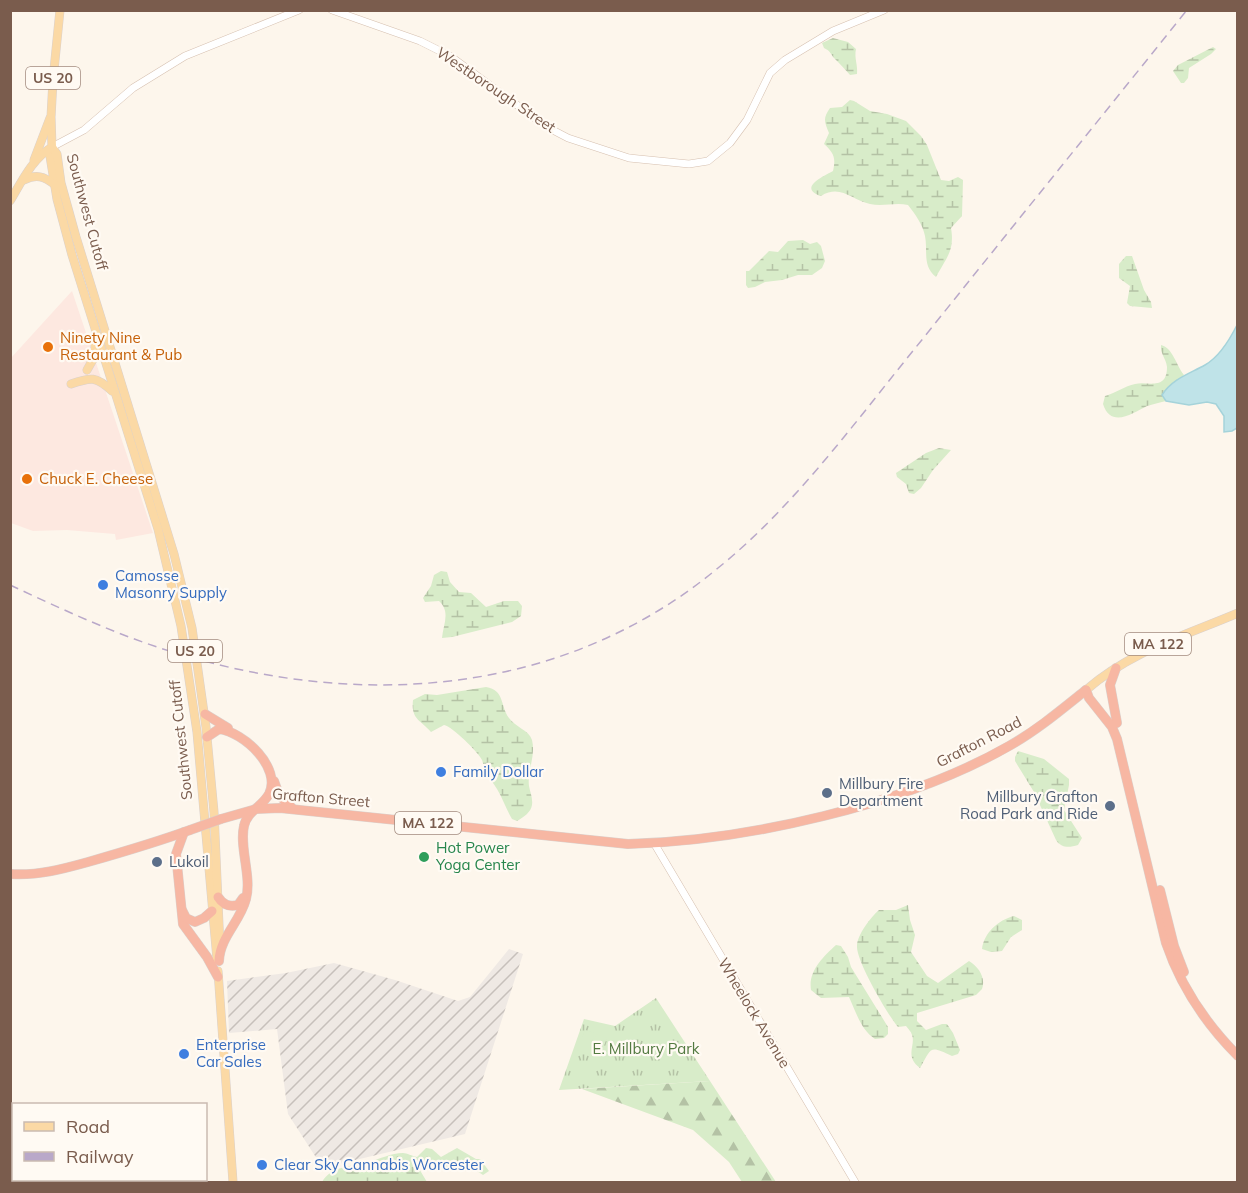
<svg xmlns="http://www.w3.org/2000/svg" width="1248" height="1193" viewBox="0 0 1248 1193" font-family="Mulish,sans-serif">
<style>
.commercial{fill:#fde8e0}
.industrial{fill:url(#industrial-furrows)}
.grass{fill:url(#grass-tufts)}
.forest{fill:url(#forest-firs)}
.wetland{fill:url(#wetland-marsh)}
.garden{fill:#d8ecc9}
.water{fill:#bfe3e8;stroke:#a5d3da;stroke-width:1.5}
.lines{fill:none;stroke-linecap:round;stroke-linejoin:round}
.secondary-casing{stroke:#d6c0b0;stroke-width:8}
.primary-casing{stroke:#dad1cd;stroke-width:9}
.highway-casing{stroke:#dad1cd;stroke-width:10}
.secondary{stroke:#fff;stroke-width:7}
.primary{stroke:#fbd9a5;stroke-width:8}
.highway{stroke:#f7b7a3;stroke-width:9}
.rail{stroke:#b9a8c9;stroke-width:1.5;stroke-dasharray:9 6;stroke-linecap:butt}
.highway-bridge-casing{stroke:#dad1cd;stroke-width:10;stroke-linecap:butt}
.highway-bridge{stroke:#f7b7a3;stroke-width:9}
.food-dot{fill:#e8710a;stroke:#fffaf3;stroke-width:2}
.shop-dot{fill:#3f7fe0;stroke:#fffaf3;stroke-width:2}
.service-dot{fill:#5c6f8a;stroke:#fffaf3;stroke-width:2}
.leisure-dot{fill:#2e9e5b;stroke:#fffaf3;stroke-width:2}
.labels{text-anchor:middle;stroke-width:4.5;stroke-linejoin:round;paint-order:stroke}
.shield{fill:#fffaf3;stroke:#a28b7f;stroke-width:1.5}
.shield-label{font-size:14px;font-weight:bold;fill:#7a5c4d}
.street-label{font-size:15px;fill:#7a5c4d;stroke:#fffaf3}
.food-label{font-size:15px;fill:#c56008;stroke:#fffaf3;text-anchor:start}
.shop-label{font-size:15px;fill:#366cbe;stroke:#fffaf3;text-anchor:start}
.service-label{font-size:15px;fill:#4e5e75;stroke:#fffaf3;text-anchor:start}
.leisure-label{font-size:15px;fill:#27864d;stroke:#fffaf3;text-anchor:start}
.park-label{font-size:15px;fill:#537a41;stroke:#fffaf3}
</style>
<defs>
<pattern id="industrial-furrows" width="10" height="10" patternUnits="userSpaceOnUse" patternTransform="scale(1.5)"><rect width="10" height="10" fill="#efe9e4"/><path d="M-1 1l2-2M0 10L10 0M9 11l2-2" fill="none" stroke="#c7c0bb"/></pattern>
<pattern id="grass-tufts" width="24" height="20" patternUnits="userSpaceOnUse" patternTransform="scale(1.5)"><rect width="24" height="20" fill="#d8ecc9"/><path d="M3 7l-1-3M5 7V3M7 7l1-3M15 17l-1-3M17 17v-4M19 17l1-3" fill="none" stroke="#b4c2a5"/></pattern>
<pattern id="forest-firs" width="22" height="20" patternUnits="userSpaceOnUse" patternTransform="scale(1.5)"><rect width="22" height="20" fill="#d8ecc9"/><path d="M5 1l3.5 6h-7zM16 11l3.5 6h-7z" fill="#b4c2a5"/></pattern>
<pattern id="wetland-marsh" width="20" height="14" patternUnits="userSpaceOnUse" patternTransform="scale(1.5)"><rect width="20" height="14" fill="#d8ecc9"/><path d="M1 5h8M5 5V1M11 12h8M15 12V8" fill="none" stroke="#b4c2a5"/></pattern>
</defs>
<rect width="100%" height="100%" fill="#fdf6ec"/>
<polygon class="commercial" points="72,291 153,533 116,540 115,534 67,530 33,531 11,523 11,358"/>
<polygon class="industrial" points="509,949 523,954 465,1134 330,1166 317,1159 288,1114 277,1029 229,1033 227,981 286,973 334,963 395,980 458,1001 470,997"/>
<polygon class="grass" points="656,998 710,1081 559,1090 584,1019 615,1026"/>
<polygon class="forest" points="710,1081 776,1182 742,1182 729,1162 693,1130 582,1089"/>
<g class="wetland">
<path d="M833 38 848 42 856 49C854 58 858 65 857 74L850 75C845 69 840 64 835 59 830 54 831 51 824 48L822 43Z"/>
<polygon points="1213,47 1216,49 1211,54 1189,68 1188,78 1184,83 1181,83 1173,71 1178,65"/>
<path d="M850 100 854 101 870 111 887 114 906 121 921 136 927 145 941 180 949 181 958 177 963 180 962 216 951 228C955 251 946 258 936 277 922 266 928 251 925 236 923 225 915 214 908 205 895 202 883 207 870 204 851 200 841 184 821 196 797 188 824 176 833 171 836 158 834 153 824 144L829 133C824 121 823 118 830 108L842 107Z"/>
<polygon points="803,240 810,244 817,242 821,246 825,261 822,268 812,275 798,275 782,280 765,282 755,287 748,288 746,285 746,271 749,271 769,251 778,252 788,241"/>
<polygon points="1126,256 1132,256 1144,290 1151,302 1152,308 1130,306 1127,303 1130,286 1119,278 1119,264"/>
<path d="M1161 345C1173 348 1176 365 1184 375L1164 392 1162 395 1166 401C1159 403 1153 404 1147 406 1133 413 1111 429 1103 404L1105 396C1115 393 1125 386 1135 384 1148 381 1167 391 1167 367 1166 358 1160 354 1161 345Z"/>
<polygon points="939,448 951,450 933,470 921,488 914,494 909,493 906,484 897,477 896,473 926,453"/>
<path d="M441 571 447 572 450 582 459 592 471 593 486 607 504 601H518L522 606 521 616 512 622 452 637 442 638C443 625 451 612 439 601L425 602 423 598 431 586 434 575Z"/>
<path d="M486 687C505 690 500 706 509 718 515 727 529 730 532 740 536 756 527 771 529 786 530 792 533 798 532 805 531 812 524 817 517 821L512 819C506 809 503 799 497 789 489 776 487 776 482 760 479 753 452 726 444 725L431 732C419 719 411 719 413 700L425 694 437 695Z"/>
<path d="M1018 751 1044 759 1069 779V785L1064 810 1082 838 1078 845C1069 848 1061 848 1056 840L1034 792 1015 761V757Z"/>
<path d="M908 905 910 920 915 935 911 952 927 976 938 983 969 961C979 967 986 978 982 989L976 995 917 1013V1021L926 1030 942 1024H947L953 1033 960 1050 958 1054 952 1056C929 1045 932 1047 920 1068 904 1056 916 1045 912 1035 911 1031 908 1029 906 1026L898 1027C888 1015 856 961 857 946 857 935 871 917 879 910H896Z"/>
<path d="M1014 916 1022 920V930L1011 937 1002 951 991 952 982 949C984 933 998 920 1014 916Z"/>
<path d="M836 945 841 946 848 957 851 967 888 1027V1034L884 1038 875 1039C861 1030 856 1012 849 997L821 998 811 990C808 971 823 957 836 945Z"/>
<path d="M426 1148 432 1149 441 1157 457 1148 476 1159H480L489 1171 483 1175 477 1171H454L438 1162H422L418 1167 427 1182H322C332 1165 352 1167 369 1162 380 1159 391 1153 403 1153 407 1153 412 1156 417 1157Z"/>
</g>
<polygon class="garden" points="585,1030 595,1033 589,1050 596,1034 607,1038 599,1058 577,1050"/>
<path class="water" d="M1237 325V428L1232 431 1224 432V416L1216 404 1207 402 1189 405 1166 401 1162 395C1172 379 1189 374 1205 365 1219 357 1230 339 1237 325Z"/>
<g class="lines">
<g class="secondary-casing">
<g id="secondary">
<polyline points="332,10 420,41 450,56 547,127 568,138 629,158 689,164 708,161 730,143 747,120 770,73 785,60 833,31 884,10"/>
<polyline points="52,147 84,130 133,88 185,56 299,10"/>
<polyline points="654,843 855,1182"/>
</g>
</g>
<g class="primary-casing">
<g id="primary">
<polyline points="60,10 53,80 51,117 52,147 50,156 57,199 72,255 158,529 181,626 197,732 217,959"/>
<polyline points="52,147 57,154 61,183 76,237 174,554 192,628 206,727 214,812 220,948"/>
<polyline points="34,160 50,118"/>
<path d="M24 180C36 174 44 176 55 185"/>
<path d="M10 201C22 181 32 159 52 147"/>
<polyline points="87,370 95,356 95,342"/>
<path d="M71 384C91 377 96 376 112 391"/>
<path d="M1086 690C1131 651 1184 636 1238 613"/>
<polyline points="218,971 233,1182"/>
</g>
</g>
<g class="highway-casing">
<g id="highway">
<polyline points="1116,668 1110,685 1117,723"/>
<path d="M1086 690 1089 698 1112 727 1117 739 1166 943C1181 987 1205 1023 1238 1056"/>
<polyline points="205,714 228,728"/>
<path d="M207 737 219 729C244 732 282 768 269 794 262 807 247 811 244 826 239 847 252 877 246 899 240 922 220 937 219 961"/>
<polyline points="274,781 279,795 292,808"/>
<path d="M221 819 256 809 280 808 628 844C745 841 906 805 1009 746 1036 731 1061 710 1086 690"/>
<polyline points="184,832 176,854 183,924 207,957 218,977"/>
<path d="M10 874C37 876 63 869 88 862 123 852 157 842 190 830"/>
<polyline points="1160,890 1174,946 1184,972"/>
<path d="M218 897C223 905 229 907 238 905L243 898"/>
<polyline points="182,910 186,918 195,922 204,918 212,911"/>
</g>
</g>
<use href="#secondary" class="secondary"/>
<use href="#primary" class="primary"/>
<use href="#highway" class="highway"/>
<path class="rail" d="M10 585C64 610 119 636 176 653 362 710 564 696 718 568 797 504 857 419 921 341 1009 231 1098 121 1187 10"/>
<g class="highway-bridge-casing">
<polyline id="highway-bridge" points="190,830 221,819"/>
</g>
<use href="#highway-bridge" class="highway-bridge"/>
</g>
<g class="food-dot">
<circle cx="48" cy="347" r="6"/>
<circle cx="27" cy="479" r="6"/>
</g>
<g class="shop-dot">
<circle cx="103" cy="585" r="6"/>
<circle cx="441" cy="772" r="6"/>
<circle cx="184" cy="1054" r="6"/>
<circle cx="262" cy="1165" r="6"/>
</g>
<g class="service-dot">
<circle cx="827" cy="793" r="6"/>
<circle cx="1110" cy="806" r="6"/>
<circle cx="157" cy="862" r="6"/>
</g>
<circle class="leisure-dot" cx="424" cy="857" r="6"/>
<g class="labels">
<g class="shield">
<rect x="26" y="67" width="54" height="22" rx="4.5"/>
<rect x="1125" y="633" width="66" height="22" rx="4.5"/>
<rect x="168" y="640" width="54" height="22" rx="4.5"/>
<rect x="395" y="812" width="66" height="22" rx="4.5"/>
</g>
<g class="shield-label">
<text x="53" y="83">US 20</text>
<text x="1158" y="649">MA 122</text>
<text x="195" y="656">US 20</text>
<text x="428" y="828">MA 122</text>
</g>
<g class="street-label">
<text transform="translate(496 90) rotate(34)" y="5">Westborough Street</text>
<text transform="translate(87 212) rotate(75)" y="5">Southwest Cutoff</text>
<text transform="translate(181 740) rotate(-96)" y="5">Southwest Cutoff</text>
<text transform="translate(979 742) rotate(-27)" y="5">Grafton Road</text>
<text transform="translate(321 798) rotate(5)" y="5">Grafton Street</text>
<text transform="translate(754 1013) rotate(59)" y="5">Wheelock Avenue</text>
</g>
<g class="food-label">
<text x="60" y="343">Ninety Nine<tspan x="60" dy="17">Restaurant &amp; Pub</tspan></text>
<text x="39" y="484">Chuck E. Cheese</text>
</g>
<g class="shop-label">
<text x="115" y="581">Camosse<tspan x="115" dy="17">Masonry Supply</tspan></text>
<text x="453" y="777">Family Dollar</text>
<text x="196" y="1050">Enterprise<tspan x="196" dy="17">Car Sales</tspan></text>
<text x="274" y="1170">Clear Sky Cannabis Worcester</text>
</g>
<g class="service-label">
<text x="839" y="789">Millbury Fire<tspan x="839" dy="17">Department</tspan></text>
<text x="1098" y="802" text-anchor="end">Millbury Grafton<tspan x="1098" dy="17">Road Park and Ride</tspan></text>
<text x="169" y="867">Lukoil</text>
</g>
<g class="leisure-label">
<text x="436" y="853">Hot Power<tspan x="436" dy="17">Yoga Center</tspan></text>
</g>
<g class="park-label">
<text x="646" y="1054">E. Millbury Park</text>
</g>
</g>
<rect width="1248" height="1193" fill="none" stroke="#7a5c4d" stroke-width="24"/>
<rect x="12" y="1103" width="195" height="78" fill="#fffaf3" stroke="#cabbb1" stroke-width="1.5"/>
<rect x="24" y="1122" width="30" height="9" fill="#fbd9a5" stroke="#cabbb1" stroke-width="1.5"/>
<text x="66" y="1133" font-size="18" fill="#7a5c4d">Road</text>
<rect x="24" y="1152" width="30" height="9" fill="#b9a8c9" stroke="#cabbb1" stroke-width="1.5"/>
<text x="66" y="1163" font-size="18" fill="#7a5c4d">Railway</text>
</svg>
